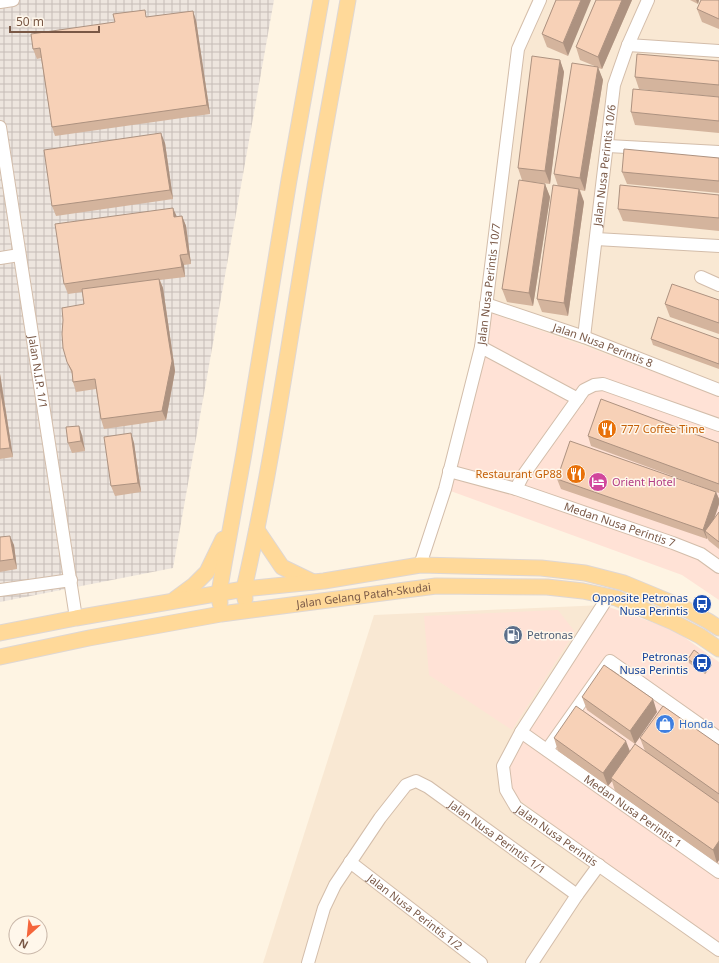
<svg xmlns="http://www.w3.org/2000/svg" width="719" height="963" viewBox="0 0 719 963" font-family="'Noto Sans',sans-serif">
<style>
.residential{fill:#f9e8d3}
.commercial{fill:#ffe2d6}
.industrial{fill:url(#industrial-grid)}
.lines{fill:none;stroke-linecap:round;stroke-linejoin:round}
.minor-casing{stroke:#d3bdaa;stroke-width:14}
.major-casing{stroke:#dfd7d3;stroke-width:17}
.minor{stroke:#fff;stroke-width:12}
.major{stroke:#ffd999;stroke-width:15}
.wall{fill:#d4b49d}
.shaded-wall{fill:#ad9280}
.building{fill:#f7d1b7;stroke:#ad9280}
.labels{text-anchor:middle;stroke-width:3;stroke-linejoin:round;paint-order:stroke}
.street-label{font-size:11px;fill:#795846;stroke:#fff7eb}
.food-label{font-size:11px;fill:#c56008;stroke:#fff7eb;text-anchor:start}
.hotel-label{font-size:11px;fill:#b23c85;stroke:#fff7eb;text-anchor:start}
.transit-label{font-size:11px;fill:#164399;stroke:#fff7eb;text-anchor:end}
.service-label{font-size:11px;fill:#4e5e75;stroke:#fff7eb;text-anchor:start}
.shop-label{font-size:11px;fill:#366cbe;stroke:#fff7eb;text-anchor:start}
</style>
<defs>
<pattern id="industrial-grid" width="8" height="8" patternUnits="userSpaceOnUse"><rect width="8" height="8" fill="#ede5de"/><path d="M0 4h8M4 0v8" fill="none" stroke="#c5bcb6"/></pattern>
</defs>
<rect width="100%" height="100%" fill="#fef4e3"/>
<g class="residential">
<polygon points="532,0 719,0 719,396 582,345 485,311 512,45"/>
<polygon points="603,605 719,685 719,963 263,963 374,615"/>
</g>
<g class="commercial">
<polygon points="485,311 582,345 719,396 719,600 682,575 445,489"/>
<polygon points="603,605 674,630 719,662 719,946 674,914 506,790 503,766"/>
<polygon points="558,610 575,632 512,730 429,675 424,616"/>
</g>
<polygon class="industrial" points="0,0 274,0 173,568 0,602"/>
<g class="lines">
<g class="minor-casing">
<g id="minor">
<polyline points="0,2 13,0"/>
<polyline points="628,45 719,51"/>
<path id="s1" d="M0 127 76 618"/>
<polyline points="608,146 719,152"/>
<polyline points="596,239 719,246"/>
<polyline points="0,258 19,255"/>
<polyline points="701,277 719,285"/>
<path id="s2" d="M486 304 584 337 719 390"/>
<path id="s3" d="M584 337 614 85 628 45 648 0"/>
<polyline points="481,347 578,399"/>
<path id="s4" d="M449 471 516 489 673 543 701 554 719 567"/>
<polyline points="516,489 522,477 584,390 594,385 603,384 719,425"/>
<path id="s5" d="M420 565 445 489 481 347 518 49 540 0"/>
<polyline points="0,590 71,580"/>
<path id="s6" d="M608 597 521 732 503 766 506 790 516 807 719 950"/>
<path id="s7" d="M521 732 719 872"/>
<polyline points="547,750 610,661 719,738"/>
<path id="s8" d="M350 862 481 963"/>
<path id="s9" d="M308 963 324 908 335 885 380 818 406 785 416 781 428 787 577 895"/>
<polyline points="532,963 577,895 599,865"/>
</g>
</g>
<g class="major-casing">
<g id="major">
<polyline points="257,530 282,567 313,582"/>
<polyline points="175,599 194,585 207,572 223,539"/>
<path d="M245 599 244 589C271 470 288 349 308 229 320 152 335 76 348 0"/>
<polyline points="220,603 219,593 224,564 244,453 289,180 321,0"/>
<polyline points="0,633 76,618 244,589 324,581 420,565 541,568 585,573 624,583 682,607 708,621 719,628"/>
<path id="s10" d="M0 657 89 638 221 614 436 586 547 587 583 591 616 598 673 622 700 636 719 649"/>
</g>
</g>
<use href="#minor" class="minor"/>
<use href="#major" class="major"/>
</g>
<g class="wall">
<polygon points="556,0 568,56 547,47 542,34"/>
<polygon points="596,0 632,0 602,69 598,68 603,80 585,191 580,190 584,202 568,316 542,312 537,299 558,186 554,174 597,67 580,60 576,47"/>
<polygon points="690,0 699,0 698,4"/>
<polygon points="719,0 719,29 702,22 697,9"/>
<polygon points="148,17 196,20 210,114 55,136 52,127 41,58 37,59 33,49"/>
<polygon points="560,60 564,72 550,184 523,181 545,184 550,197 533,306 507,302 502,289 522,180 518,168"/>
<polygon points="719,61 719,97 639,89 635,77"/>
<polygon points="719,97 719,133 635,125 631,112"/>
<polygon points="165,143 173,199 56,216 52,206"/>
<polygon points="719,158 719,193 627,184 622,172"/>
<polygon points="719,195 719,231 623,221 618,209"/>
<polygon points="182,216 186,226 191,264 184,265 185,277 160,280 163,288 175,371 166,420 104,429 101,419 96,389 76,392 73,382 72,374 67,362 84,304 82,292 68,294 64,284 176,217"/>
<polygon points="719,300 719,334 670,317 665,304"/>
<polygon points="651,339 719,339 719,369 653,345"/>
<polygon points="0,374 13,457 0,459"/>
<polygon points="131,433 134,443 141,492 115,496 111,486"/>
<polygon points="82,435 85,451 72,453 68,443"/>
<polygon points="588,436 719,443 719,493 716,492 719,499 719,504 714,520 719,512 719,549 709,541 707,538 707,539 561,489 557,479 705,488 591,446"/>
<polygon points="0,537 14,545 17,569 0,572"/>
<polygon points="688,659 712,665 705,674 689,663"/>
<polygon points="582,697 657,712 635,744 587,710"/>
<polygon points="554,738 630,751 645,751 640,738 719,745 719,860 717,863 615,791 612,781 608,786 558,751"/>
</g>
<g class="shaded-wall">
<polygon points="581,0 591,0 568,56 563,43"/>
<polygon points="622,0 632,0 602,69 598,57"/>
<polygon points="696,0 699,0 698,4"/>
<polygon points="193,11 196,20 210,114 207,105"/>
<polygon points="560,60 564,72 550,184 545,171"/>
<polygon points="598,67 603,80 585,191 580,178"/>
<polygon points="161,133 165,143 173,199 170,190"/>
<polygon points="545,184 550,197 533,306 529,293"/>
<polygon points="579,189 584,202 568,316 564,303"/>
<polygon points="173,208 177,217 174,217"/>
<polygon points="182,216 186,226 191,264 188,254"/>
<polygon points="180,255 184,265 185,277 182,267"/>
<polygon points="159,279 163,288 175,371 166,420 162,411"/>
<polygon points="0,374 13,457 10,448 0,387"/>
<polygon points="79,426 82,435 85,451 81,441"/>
<polygon points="131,433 134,443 141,492 138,483"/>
<polygon points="716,492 719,499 719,504 709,534 705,531 707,538 707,539 703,530"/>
<polygon points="10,536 14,545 17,569 14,559"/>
<polygon points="710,662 712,665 705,674 704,671"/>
<polygon points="653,699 657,712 635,744 630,731"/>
<polygon points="626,741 631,754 611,778 612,781 608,786 603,773"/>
<polygon points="719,841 719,860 717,863 713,850"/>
</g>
<g class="building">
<polygon points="556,0 581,0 563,43 542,34"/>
<polygon points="596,0 622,0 598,57 576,47"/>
<polygon points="701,0 719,0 719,19 697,9"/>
<polygon points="145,10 146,17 193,11 207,105 52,127 40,48 33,49 31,34 115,22 113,14"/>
<polygon points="637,54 719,61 719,85 635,77"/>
<polygon points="532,56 560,60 545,171 518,168"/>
<polygon points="572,63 598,67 580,178 554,174"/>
<polygon points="633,89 719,97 719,121 631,112"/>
<polygon points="161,133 170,190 52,206 44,150"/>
<polygon points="624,149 719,158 719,181 622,172"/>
<polygon points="519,180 545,184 529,293 502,289"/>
<polygon points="553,185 579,189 564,303 537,299"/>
<polygon points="620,185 719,195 719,218 618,209"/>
<polygon points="173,208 174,217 182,216 188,254 180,255 182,267 64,284 55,224"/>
<polygon points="159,279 172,361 162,411 101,419 95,379 73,382 72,371 67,362 63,348 62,334 63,320 62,308 84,304 82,289"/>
<polygon points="672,284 719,300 719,323 665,304"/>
<polygon points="658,317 719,339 719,364 651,339"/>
<polygon points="0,387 10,448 0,449"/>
<polygon points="601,399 719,443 719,484 588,436"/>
<polygon points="79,426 81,441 68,443 66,427"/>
<polygon points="131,433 138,483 111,486 104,437"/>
<polygon points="570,441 716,492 703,530 557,479"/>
<polygon points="719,512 719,542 705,531"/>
<polygon points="10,536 14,559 0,561 0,537"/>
<polygon points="694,650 710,662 704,671 688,659"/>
<polygon points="604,665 653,699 630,731 582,697"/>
<polygon points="576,706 626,741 603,773 554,738"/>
<polygon points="663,706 719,745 719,794 640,738"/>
<polygon points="635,744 719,803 719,841 713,850 611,778"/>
</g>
<defs>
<g id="restaurant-disc" transform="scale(1)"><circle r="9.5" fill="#e8710a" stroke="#fff7eb"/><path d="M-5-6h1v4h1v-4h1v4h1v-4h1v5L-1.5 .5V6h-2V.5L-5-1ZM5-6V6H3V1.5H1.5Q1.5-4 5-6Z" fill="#fff"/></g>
<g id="hotel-disc" transform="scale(1)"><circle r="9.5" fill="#d1479c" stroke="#fff7eb"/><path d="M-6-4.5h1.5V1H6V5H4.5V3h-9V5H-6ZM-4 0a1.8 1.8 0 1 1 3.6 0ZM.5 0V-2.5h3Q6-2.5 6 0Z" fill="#fff"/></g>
<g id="bus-disc" transform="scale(1)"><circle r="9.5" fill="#1a4fb4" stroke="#fff7eb"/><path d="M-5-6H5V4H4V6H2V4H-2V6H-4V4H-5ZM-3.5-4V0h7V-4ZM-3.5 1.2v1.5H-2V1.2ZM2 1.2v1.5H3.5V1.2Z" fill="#fff"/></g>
<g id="fuel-disc" transform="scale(1)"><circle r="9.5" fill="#5c6f8a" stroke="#fff7eb"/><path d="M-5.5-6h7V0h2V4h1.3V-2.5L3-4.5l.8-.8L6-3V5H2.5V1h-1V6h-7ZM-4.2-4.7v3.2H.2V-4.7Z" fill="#fff"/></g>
<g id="shop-disc" transform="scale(1)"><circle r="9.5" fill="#3f7fe0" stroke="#fff7eb"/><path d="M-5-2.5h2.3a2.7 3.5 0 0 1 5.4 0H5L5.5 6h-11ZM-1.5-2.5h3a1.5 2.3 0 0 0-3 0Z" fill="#fff"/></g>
</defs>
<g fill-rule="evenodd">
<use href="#restaurant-disc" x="607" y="429"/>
<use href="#restaurant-disc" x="576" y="474"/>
<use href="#hotel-disc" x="598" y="482"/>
<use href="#bus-disc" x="702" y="604"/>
<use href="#fuel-disc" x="513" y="635"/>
<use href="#bus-disc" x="702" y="663"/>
<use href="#shop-disc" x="665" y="724"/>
</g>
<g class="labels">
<g class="street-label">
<text dy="4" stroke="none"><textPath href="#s3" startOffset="173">Jalan Nusa Perintis 10/6</textPath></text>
<text dy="4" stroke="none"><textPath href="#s5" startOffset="290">Jalan Nusa Perintis 10/7</textPath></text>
<text dy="4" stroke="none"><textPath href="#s2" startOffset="124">Jalan Nusa Perintis 8</textPath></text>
<text dy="4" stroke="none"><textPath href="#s1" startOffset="248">Jalan N.I.P. 1/1</textPath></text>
<text dy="4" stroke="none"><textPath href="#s4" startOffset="179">Medan Nusa Perintis 7</textPath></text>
<text dy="4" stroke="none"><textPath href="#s10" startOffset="369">Jalan Gelang Patah-Skudai</textPath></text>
<text dy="4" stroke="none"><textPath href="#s7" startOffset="137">Medan Nusa Perintis 1</textPath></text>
<text dy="4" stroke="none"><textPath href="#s6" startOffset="293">Jalan Nusa Perintis</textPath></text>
<text dy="4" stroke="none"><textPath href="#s9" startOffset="315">Jalan Nusa Perintis 1/1</textPath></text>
<text dy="4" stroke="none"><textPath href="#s8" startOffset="82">Jalan Nusa Perintis 1/2</textPath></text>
</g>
<g class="food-label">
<text x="621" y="433">777 Coffee Time</text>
<text x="562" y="478" text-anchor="end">Restaurant GP88</text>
</g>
<g class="hotel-label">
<text x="612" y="486">Orient Hotel</text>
</g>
<g class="transit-label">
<text x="688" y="602">Opposite Petronas<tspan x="688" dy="13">Nusa Perintis</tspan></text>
<text x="688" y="661">Petronas<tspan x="688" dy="13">Nusa Perintis</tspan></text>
</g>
<g class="service-label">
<text x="527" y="639">Petronas</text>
</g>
<g class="shop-label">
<text x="679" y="728">Honda</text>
</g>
</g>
<g transform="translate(28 935) rotate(207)"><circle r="19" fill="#fff7eb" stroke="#c9b7a9"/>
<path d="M0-3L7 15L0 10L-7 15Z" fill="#f5653b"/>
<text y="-6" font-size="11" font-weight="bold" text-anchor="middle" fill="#795846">N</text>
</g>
<path d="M10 26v6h89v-6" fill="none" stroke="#795846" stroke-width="2"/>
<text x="16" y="26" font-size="12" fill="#795846" stroke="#fff7eb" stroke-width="3" paint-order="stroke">50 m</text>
</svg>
